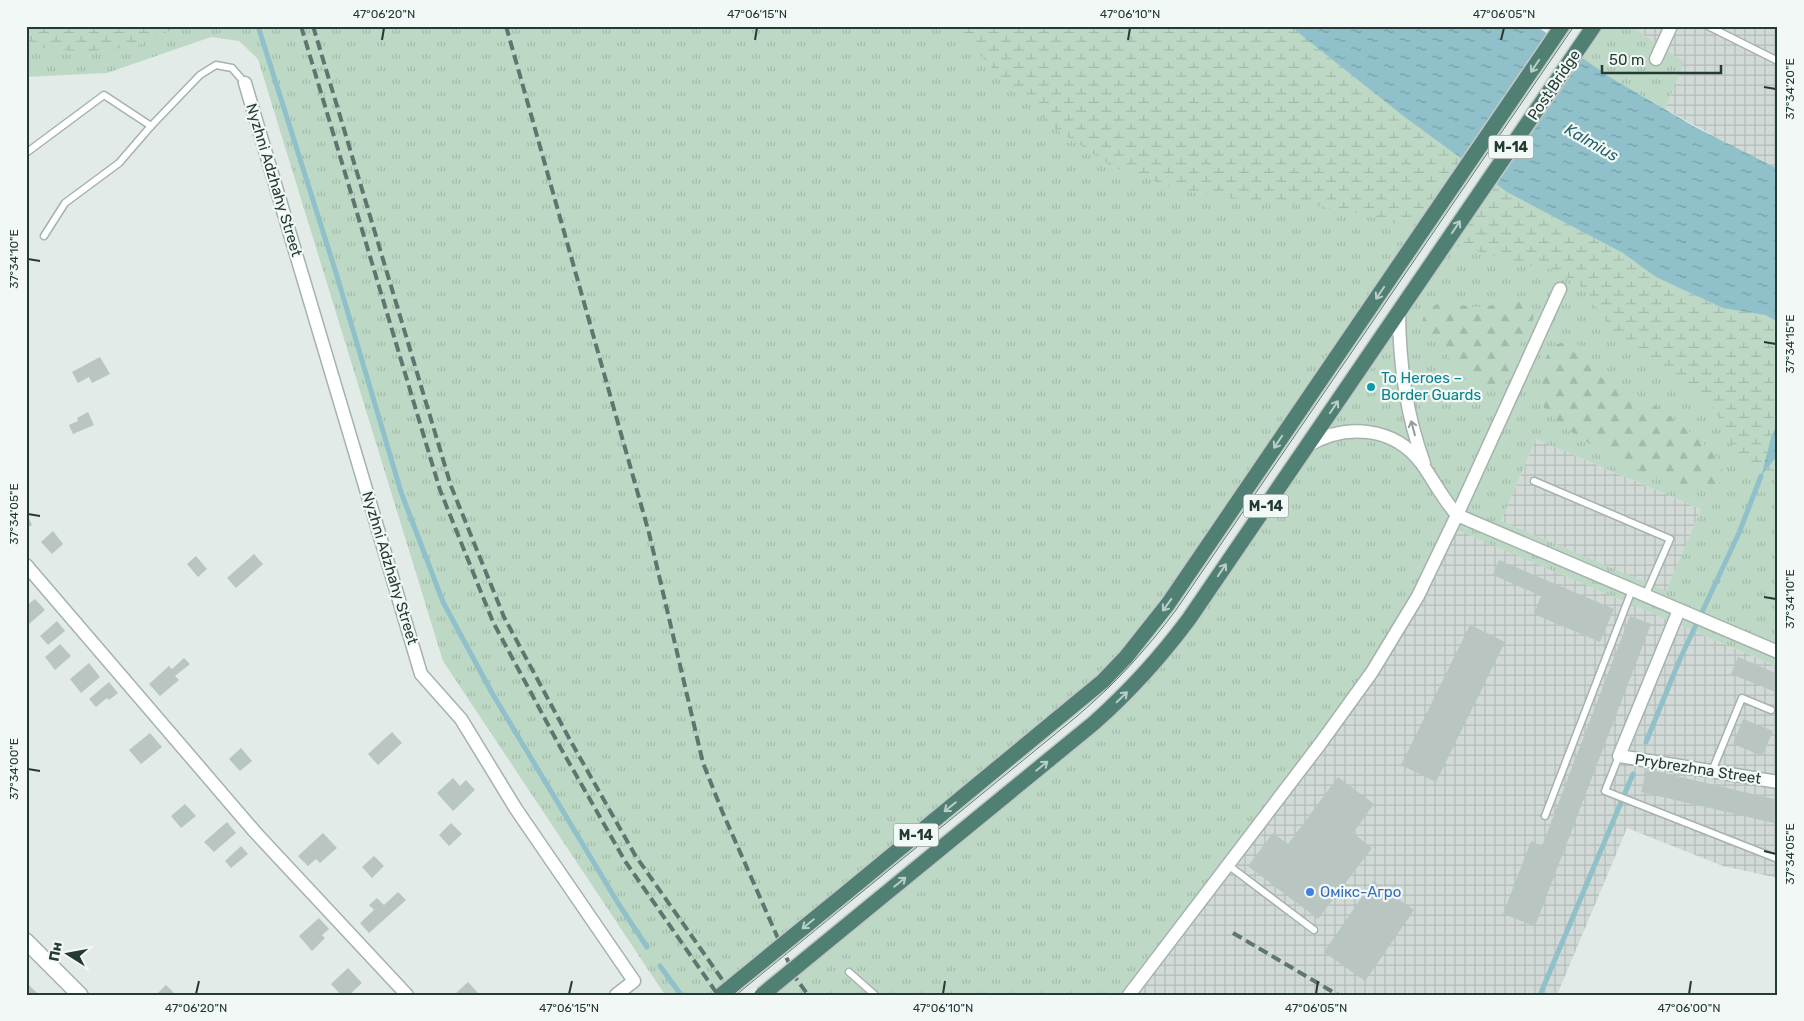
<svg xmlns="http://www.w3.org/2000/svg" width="1804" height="1021" viewBox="0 0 1804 1021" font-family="Rubik,sans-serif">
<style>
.industrial{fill:url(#industrial-grid)}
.grass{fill:url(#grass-tufts);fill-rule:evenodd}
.forest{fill:url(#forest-firs)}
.wetland{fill:url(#wetland-marsh)}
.water{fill:url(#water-ripples)}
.pier{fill:#e2ebe7}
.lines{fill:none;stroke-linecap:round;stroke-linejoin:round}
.stream{stroke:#90c1ca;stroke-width:5}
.building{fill:#b8c5c0}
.service-casing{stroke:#a5b2ae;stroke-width:9}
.minor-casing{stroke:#a5b2ae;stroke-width:15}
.tertiary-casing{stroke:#a5b2ae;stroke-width:18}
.trunk-casing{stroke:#c2c8c6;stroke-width:18}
.service{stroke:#fff;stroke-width:6}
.minor{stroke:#fff;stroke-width:12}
.tertiary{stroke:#fff;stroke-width:15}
.trunk{stroke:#507f74;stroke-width:15}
.tram{stroke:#5f756f;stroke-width:1}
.rail{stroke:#5f756f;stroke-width:4;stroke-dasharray:10 5;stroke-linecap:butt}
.trunk-bridge-casing{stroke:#c2c8c6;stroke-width:18;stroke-linecap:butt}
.trunk-bridge{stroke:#507f74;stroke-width:15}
.oneway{stroke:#b9cec8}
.oneway2{stroke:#929c9a}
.ticks{fill:none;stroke:#243a34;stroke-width:2}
.culture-dot{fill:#0f9aa8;stroke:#f2f8f5;stroke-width:2}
.shop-dot{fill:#3f7fe0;stroke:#f2f8f5;stroke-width:2}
.labels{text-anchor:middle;stroke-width:4.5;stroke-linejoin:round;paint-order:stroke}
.shield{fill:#f2f8f5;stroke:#62736e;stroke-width:1}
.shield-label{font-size:14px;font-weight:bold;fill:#243a34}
.street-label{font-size:15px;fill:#243a34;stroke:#f2f8f5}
.culture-label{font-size:15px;fill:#0d838f;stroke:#f2f8f5;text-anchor:start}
.shop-label{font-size:15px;fill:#366cbe;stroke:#f2f8f5;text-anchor:start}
.water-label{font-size:16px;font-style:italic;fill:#25626f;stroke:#f2f8f5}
.neatline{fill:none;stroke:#243a34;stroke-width:2}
.ticks-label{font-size:12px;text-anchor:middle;fill:#243a34}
</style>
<defs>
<pattern id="industrial-grid" width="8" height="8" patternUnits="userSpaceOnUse" patternTransform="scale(1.25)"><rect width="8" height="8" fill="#d1dad6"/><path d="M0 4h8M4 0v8" fill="none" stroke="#b3bcb8"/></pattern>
<pattern id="grass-tufts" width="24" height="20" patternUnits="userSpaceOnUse" patternTransform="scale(1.25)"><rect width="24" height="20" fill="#bdd9c5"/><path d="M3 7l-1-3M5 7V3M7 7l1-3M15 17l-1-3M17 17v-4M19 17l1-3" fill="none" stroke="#a2bbaa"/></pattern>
<pattern id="forest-firs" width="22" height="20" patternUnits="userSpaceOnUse" patternTransform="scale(1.25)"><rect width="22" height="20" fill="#bdd9c5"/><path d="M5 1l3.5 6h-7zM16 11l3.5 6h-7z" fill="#a2bbaa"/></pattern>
<pattern id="wetland-marsh" width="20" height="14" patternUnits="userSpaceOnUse" patternTransform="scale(1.25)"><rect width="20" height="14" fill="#bdd9c5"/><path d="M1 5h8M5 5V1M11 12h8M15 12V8" fill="none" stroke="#a2bbaa"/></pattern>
<pattern id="water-ripples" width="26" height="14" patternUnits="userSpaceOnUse" patternTransform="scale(1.25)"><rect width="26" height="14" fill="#90c1ca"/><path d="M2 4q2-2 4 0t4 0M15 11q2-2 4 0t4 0" fill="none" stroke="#759ea5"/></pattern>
</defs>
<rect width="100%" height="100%" fill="#e2ebe7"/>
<g class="industrial">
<polygon points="1631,26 1778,26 1778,169 1761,162 1665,109 1683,62"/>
<polygon points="1536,439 1701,509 1666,592 1501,521"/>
<polygon points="1456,529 1778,667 1778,878 1723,866 1627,828 1557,995 1137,995"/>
</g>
<g class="grass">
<polygon points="26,26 1290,26 1402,115 1464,159 1143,627 1098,676 1074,698 711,995 665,995 443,661 258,59 239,41 211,37 107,73 26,77"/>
<polygon points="1601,26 1631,26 1684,62 1665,109 1610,77 1580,57"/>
<path d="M1494 182 1778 322V422L1771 437 1761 474 1778 455V667L1457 530 1423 598 1137 995H771L1124 704ZM1536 439 1701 509 1666 591 1501 521Z"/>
</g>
<g class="forest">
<path d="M1507 301H1521L1530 304C1540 324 1526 331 1518 348 1513 359 1512 379 1501 386 1487 396 1467 384 1458 372 1454 367 1452 361 1448 356 1439 344 1410 326 1429 310 1431 309 1433 306 1435 305 1447 300 1464 307 1477 307 1487 307 1497 304 1507 301Z"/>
<path d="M1567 341C1593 345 1583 363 1601 377 1610 384 1621 386 1632 391 1643 397 1653 405 1664 412 1678 422 1712 448 1720 462 1725 471 1722 484 1713 489 1686 501 1561 434 1545 409 1538 397 1540 369 1546 357 1548 353 1552 349 1555 345Z"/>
</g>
<g class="wetland">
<polygon points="26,26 180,26 134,47 82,52 36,47 26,38"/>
<polygon points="953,26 1290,26 1402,115 1464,159 1415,230 1380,219 1351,212 1310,205 1255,202 1183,191 1113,167 1053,127 993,69"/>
<polygon points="1494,182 1507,192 1623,253 1656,277 1723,308 1765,315 1778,322 1778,422 1771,437 1761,474 1778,455 1778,480 1761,476 1738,459 1726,430 1712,406 1686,388 1654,367 1622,341 1600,314 1588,292 1574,281 1549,269 1515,263 1452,243"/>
</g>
<g class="water">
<polygon points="1290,26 1536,26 1610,77 1695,127 1778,169 1778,322 1765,315 1723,308 1656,277 1623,253 1507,192 1402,115"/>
<polygon points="1778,422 1778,455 1761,476 1771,437"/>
</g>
<polygon class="pier" points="1550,33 1581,55 1493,184 1462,162"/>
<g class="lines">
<g class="stream">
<polyline points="258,26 337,276 401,492 443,602 492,693 618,903 647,947"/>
<polyline points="1646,742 1680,659 1739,533 1761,476"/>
<polyline points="660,966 681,995"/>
<polyline points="1540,995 1633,774"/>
</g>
</g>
<g class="building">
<polygon points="100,357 110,374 92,383 89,377 78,383 72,372"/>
<polygon points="88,412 94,425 73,434 69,425 78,421 77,418"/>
<polygon points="26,512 32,525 26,528"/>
<polygon points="53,531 63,544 52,554 41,542"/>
<polygon points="254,554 263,564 236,588 227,578"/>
<polygon points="196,556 207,569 198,577 187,564"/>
<polygon points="1499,560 1614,609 1600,642 1534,614 1541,596 1493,575"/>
<polygon points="35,599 45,610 28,625 26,623 26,606"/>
<polygon points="1630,616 1651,624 1535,926 1503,914 1531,841 1542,846"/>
<polygon points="57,621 65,631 48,645 40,636"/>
<polygon points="1470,625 1505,642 1436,782 1401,765"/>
<polygon points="60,644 71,656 55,670 45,657"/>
<polygon points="1738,657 1778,674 1778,693 1731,674"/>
<polygon points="184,658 190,664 175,676 179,680 160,696 149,684 169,666 172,669"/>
<polygon points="89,663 100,677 81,693 70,679"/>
<polygon points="109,682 118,693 109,700 107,698 96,707 89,699"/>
<polygon points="1743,719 1773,731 1762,756 1733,744"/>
<polygon points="392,732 402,743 378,765 368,754"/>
<polygon points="150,733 162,747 141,764 129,750"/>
<polygon points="241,748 252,761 240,771 229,759"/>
<polygon points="1647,769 1778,800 1778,824 1641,792"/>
<polygon points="1338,777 1374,804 1353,833 1372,848 1318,919 1248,866 1273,833 1288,844"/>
<polygon points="453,778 460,786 466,780 475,790 453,811 437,793"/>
<polygon points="185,804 196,816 181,828 171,816"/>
<polygon points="227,822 236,833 214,852 204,842"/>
<polygon points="451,823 462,834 449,846 439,835"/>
<polygon points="323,833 337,848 320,863 316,859 308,866 298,856"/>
<polygon points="241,846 248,854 231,868 225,861"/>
<polygon points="374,856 384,866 372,878 362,867"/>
<polygon points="1373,881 1414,910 1365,981 1324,952"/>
<polygon points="398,892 406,900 369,933 360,923 374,910 369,905 377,898 384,905"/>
<polygon points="319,918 329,929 322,935 325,938 312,951 299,936"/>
<polygon points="348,968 362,983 349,995 341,995 331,984"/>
<polygon points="468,982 478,993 475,995 454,995"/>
<polygon points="28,984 39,995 26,995 26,986"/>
<polygon points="166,985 174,993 172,995 156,995"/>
</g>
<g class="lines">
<g class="service-casing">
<g id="service">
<polyline points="1708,26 1778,61"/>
<polyline points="26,153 104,95 151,126"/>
<polyline points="44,236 65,203 119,163 151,126 200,75 216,65 232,68 245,83"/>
<polyline points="1534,481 1670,539 1645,596"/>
<polyline points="1619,756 1605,791 1778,859"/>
<polyline points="1712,771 1742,698 1771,710"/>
<polyline points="1545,816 1632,590"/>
<polyline points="1228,865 1314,930"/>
<polyline points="849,972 875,995"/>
</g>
</g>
<g class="minor-casing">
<g id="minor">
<polyline points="1656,59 1671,26"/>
<polyline points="245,83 421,674 461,719 516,809 634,981 616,995"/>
<path d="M1399 310C1399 363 1406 414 1424 463"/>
<path d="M1307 446C1345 423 1394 426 1422 464 1434 481 1443 499 1457 515L1778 652"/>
<polyline points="26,565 255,832 407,995"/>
<polyline points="1679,610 1619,756 1778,782"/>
<polyline points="1129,995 1320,744 1372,672 1418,596 1457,515 1560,289"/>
</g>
</g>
<g class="tertiary-casing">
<polyline id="tertiary" points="26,941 80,995"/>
</g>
<g class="trunk-casing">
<g id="trunk">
<polyline points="846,893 1103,681 1126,657 1168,604 1562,26"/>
<path d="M862 913 1094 723C1130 691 1160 658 1189 619L1594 26"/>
</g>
</g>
<use href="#service" class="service"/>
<use href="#minor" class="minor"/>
<use href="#tertiary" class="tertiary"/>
<use href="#trunk" class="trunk"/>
<path class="tram" d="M736 995 1076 717C1114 685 1146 650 1176 610L1574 26"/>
<g class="rail">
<polyline points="301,26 440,490 493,622 559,745 625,861 718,995"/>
<polyline points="313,26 451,486 504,617 570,740 635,855 733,995"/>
<polyline points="506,26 649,533 703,763 722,811 795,977 808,995"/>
<polyline points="1233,933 1338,995"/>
</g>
<g class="trunk-bridge-casing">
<g id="trunk-bridge">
<polyline points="721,995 846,893"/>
<polyline points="762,995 862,913"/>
</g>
</g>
<use href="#trunk-bridge" class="trunk-bridge"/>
</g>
<defs><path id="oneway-shaft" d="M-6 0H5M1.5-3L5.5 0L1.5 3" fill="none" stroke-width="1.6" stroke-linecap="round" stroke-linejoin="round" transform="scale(1.25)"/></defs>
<g class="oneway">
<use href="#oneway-shaft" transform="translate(1535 66) rotate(124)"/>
<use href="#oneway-shaft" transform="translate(1456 227) rotate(-56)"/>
<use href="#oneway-shaft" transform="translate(1380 293) rotate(124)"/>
<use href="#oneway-shaft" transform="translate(1334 407) rotate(-56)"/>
<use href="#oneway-shaft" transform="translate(1278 442) rotate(124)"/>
<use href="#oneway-shaft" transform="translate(1222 570) rotate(-56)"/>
<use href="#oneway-shaft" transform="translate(1167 605) rotate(126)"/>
<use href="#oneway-shaft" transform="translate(1122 697) rotate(-44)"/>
<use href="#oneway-shaft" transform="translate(1042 766) rotate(-39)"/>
<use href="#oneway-shaft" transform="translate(950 807) rotate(141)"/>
<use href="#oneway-shaft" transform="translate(900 882) rotate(-39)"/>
<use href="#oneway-shaft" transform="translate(808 924) rotate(141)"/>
</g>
<use class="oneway2" href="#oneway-shaft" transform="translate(1413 428) rotate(-105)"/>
<path class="ticks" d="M382 40 384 28M755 40 757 28M1128 40 1130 28M1501 40 1504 28M1764 87 1776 89M28 259 40 261M1764 342 1776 344M28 514 40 516M1764 597 1776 599M28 769 40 771M1764 851 1776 854M196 994 199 981M569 994 572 981M943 994 945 981M1316 994 1318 981M1689 994 1691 981"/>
<circle class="culture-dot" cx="1371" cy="387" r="5"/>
<circle class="shop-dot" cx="1310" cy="892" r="5"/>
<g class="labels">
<g class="shield">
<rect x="1488.5" y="135.5" width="45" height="23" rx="4"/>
<rect x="1243.5" y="494.5" width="45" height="23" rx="4"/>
<rect x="893.5" y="823.5" width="45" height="23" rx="4"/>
</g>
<g class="shield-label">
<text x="1511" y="152">М-14</text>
<text x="1266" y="511">М-14</text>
<text x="916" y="840">М-14</text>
</g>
<g class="street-label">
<text transform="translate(1554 85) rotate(-56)" y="5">Post Bridge</text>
<text transform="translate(274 180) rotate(73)" y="5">Nyzhni Adzhahy Street</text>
<text transform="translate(390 568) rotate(73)" y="5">Nyzhni Adzhahy Street</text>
<text transform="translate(1698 769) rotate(9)" y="5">Prybrezhna Street</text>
</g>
<g class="culture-label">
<text x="1381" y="383">To Heroes –<tspan x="1381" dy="17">Border Guards</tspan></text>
</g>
<g class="shop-label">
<text x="1320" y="897">Омiкс-Агро</text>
</g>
<g class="water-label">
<text transform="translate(1592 142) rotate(30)" y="6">Kalmius</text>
</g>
</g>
<rect width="1804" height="1021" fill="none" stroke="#f2f8f5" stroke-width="55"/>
<g transform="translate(68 954) rotate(281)" stroke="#f2f8f5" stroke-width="4" paint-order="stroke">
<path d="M0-4L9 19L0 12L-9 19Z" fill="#243a34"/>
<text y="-8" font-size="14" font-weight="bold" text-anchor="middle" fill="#243a34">Пн</text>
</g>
<path d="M1602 65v8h119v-8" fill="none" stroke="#243a34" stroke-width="2.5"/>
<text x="1609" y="65" font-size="15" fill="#243a34" stroke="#f2f8f5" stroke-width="4" paint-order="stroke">50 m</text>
<rect x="28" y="28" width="1748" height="966" class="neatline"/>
<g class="ticks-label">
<text x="384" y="18">47°06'20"N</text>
<text x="757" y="18">47°06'15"N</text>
<text x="1130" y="18">47°06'10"N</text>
<text x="1504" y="18">47°06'05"N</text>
<text transform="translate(1790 89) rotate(-90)" y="4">37°34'20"E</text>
<text transform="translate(14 259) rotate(-90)" y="4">37°34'10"E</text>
<text transform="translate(1790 344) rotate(-90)" y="4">37°34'15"E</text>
<text transform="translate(14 514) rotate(-90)" y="4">37°34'05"E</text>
<text transform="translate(1790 599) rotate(-90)" y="4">37°34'10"E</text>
<text transform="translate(14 769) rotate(-90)" y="4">37°34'00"E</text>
<text transform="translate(1790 854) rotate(-90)" y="4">37°34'05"E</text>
<text x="196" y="1012">47°06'20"N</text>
<text x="569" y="1012">47°06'15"N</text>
<text x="943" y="1012">47°06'10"N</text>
<text x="1316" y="1012">47°06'05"N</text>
<text x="1689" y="1012">47°06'00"N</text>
</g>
</svg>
